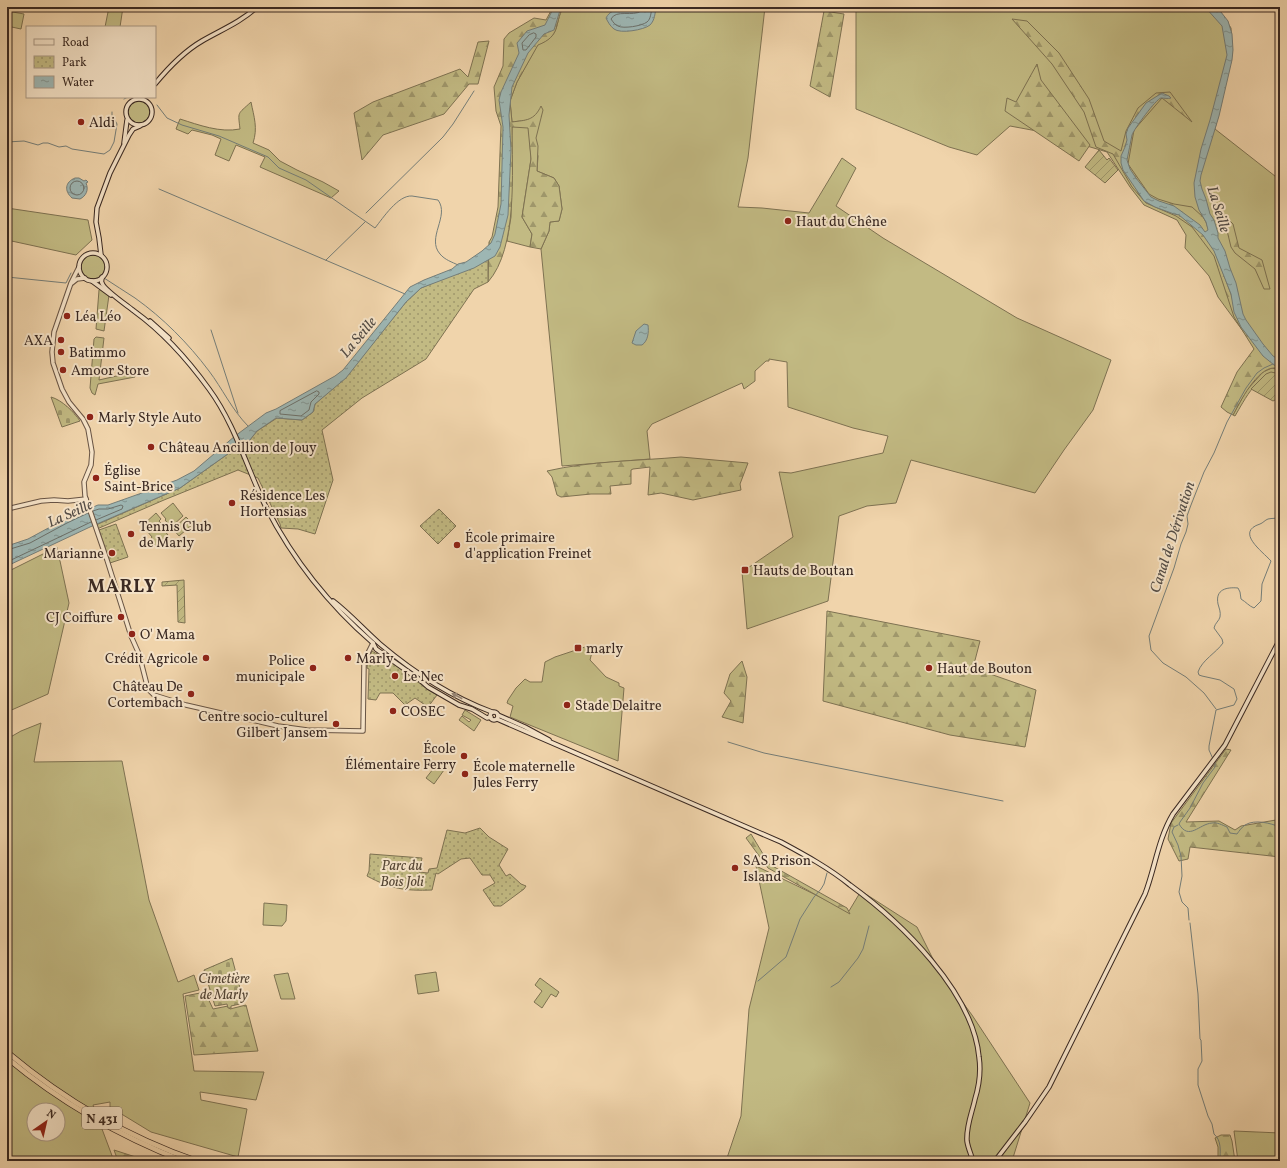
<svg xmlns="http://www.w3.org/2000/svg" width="1287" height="1168" viewBox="0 0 1287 1168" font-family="Vollkorn,serif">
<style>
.grass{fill:#c2ba83;stroke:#7e7252;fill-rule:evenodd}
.forest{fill:url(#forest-firs);stroke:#7e7252}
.cemetery{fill:url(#cemetery-stones);stroke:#7e7252}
.park{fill:url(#park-dots);stroke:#7e7252}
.garden{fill:url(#garden-furrows);stroke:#7e7252}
.water{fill:url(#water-ripples);stroke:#757e79}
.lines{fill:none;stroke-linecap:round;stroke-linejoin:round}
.shore{stroke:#6c706a;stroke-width:1}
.stream{stroke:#757e79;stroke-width:1}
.tertiary-casing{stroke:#685444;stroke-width:5.5}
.secondary-casing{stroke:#3a2922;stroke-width:5.5}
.trunk-casing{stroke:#3a2922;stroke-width:6}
.tertiary{stroke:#f5e3c8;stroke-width:3.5}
.secondary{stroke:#f5e3c8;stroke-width:3.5}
.trunk{stroke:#f0d4ab;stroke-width:4.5}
.oneway{fill:#988675}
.poi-dot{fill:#8f2418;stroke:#f5e3c8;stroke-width:1.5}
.labels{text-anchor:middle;stroke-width:4;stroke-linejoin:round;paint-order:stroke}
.shield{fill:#f5e3c8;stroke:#726154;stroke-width:1}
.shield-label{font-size:13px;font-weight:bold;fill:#3a2922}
.poi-label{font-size:14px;fill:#3a2922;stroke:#f5e3c8;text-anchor:start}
.park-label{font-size:14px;font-style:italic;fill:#554635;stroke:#f5e3c8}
.water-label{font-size:15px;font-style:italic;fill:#534c46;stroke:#f5e3c8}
.district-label{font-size:18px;font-weight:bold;letter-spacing:1px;fill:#3a2922;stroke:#f5e3c8}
</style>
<defs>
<pattern id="forest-firs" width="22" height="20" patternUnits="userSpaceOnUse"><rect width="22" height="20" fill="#c2ba83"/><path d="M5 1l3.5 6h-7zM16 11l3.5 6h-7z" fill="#9f976b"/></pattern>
<pattern id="cemetery-stones" width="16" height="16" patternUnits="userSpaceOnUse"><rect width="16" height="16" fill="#c2ba83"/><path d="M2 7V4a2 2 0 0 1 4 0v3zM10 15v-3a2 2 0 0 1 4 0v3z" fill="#9f976b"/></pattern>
<pattern id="park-dots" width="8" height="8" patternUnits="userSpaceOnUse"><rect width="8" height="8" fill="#c2ba83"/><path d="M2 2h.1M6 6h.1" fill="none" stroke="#9f976b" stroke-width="1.8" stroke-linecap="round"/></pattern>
<pattern id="garden-furrows" width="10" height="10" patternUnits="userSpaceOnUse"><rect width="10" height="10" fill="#c2ba83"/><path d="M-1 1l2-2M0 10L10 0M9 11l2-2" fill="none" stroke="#9f976b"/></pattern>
<pattern id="water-ripples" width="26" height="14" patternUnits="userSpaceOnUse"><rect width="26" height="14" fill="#9db6b3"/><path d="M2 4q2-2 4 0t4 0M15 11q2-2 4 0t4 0" fill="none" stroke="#819491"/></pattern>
</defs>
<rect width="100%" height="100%" fill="#f0d4ab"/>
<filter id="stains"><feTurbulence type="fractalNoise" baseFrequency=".005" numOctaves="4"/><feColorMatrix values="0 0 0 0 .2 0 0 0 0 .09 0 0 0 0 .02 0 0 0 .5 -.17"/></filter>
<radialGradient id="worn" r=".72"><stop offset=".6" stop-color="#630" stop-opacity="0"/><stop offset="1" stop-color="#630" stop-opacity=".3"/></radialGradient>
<g class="grass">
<polygon points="109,7 123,7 120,27 105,27"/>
<path d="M563 7H765L748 158 738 207 762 208 809 213 842 158 856 168 836 206 883 238 1017 318 1111 360 1093 410 1064 450 1035 493 911 460 896 503 867 506 839 516 828 601 747 629 742 572 793 537 779 472 791 473 883 453 888 436 853 428 788 407 787 362 769 359V361H766L755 371V381L744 389 742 383 652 424 647 431 650 459 562 466 541 249 549 231 550 222 559 221 562 209 559 186 554 178 537 171 538 156 529 130 531 159 522 217 532 234 530 247 507 241 511 217 512 127 529 120 512 122 510 101 517 82 538 44C561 36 554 25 563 7Z"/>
<polygon points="856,7 1217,7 1231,28 1232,53 1215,129 1280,180 1280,363 1259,353 1218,297 1209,276 1185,248 1186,235 1177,220 1144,205 1130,187 1107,152 1037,131 1010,126 977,155 949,147 856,109"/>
<polygon points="7,11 24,14 21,29 7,26"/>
<circle cx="139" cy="112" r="11"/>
<path d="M251 102C254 117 258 128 253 143L269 150 280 161 297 170 323 182 339 191 331 198 260 167 265 157 236 145 229 161 215 155 221 139 212 135 192 130 188 134 176 129 180 119C199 125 220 133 240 129 238 111 237 115 251 102Z"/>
<polygon points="7,208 88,220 92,240 76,255 7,240"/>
<circle cx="93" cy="267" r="12"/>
<polygon points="100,289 109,295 104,331 96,329 99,290"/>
<polygon points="96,337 104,338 99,380 134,372 135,377 98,384 95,395 92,393 90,388 94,339"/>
<path d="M1272 368 1280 370V374C1260 368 1244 401 1235 416L1233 415 1246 391 1263 372Z"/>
<polygon points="173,503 183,516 171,527 165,520 166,519 161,513"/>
<polygon points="156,513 161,519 159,521 164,527 163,529 168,535 156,546 150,540 152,537 147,531 149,529 144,524"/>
<polygon points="186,517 193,524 179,536 173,529"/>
<polygon points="57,547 69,603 48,694 7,712 7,572"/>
<polygon points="585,647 593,648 590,660 606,677 619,683 619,686 624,688 618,761 510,717 513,706 507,703 508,700 516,688 525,679 530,682 542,682 545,662 555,657"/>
<polygon points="465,710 481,720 474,731 459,720 462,716 469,722 471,720 462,715"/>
<path d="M41 723 34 762 122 761 149 900 178 982 194 975 199 990 183 994 194 1071 264 1072 256 1100 200 1092 201 1100 247 1109 238 1157 151 1132 110 1107V1102L93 1105 114 1161H7V739L21 731ZM34 1110H58V1134H34Z"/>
<polygon points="437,764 444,770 434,784 426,778"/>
<polygon points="756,866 849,911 861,891 917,927 938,969 972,1015 1030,1103 1012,1161 726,1161 741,1116 749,1009 769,928"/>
<polygon points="264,903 287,905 286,921 282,926 263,925"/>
<polygon points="436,972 439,991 418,994 415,975"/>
<polygon points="288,973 295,999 281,999 274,975"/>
<polygon points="540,978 559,992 556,997 551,994 542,1008 534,1002 542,991 535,985"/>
<polygon points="1234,1131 1280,1133 1280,1161 1238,1161"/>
</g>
<g class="forest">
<path d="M553 7H563C554 25 561 36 538 45L517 82 510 101 512 122C526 120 534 121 541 106L543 110 536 138 538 146 537 171 554 178 559 186 562 209 559 221 550 222 549 231 541 249 530 247 532 234 522 217 531 159 528 128 512 127C512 171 518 248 488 282L489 242 492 237 498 207 499 179 501 126 496 111 494 87 503 66 504 39 509 33 534 18 546 20Z"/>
<polygon points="824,11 844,14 830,97 810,86"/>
<path d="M1012 19 1027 21 1059 53 1089 99 1104 141 1121 151 1126 131 1138 108 1156 93 1170 92 1192 122 1162 98 1134 130 1128 164 1149 194 1158 199 1174 204 1192 207 1203 217 1206 222 1216 254 1231 294 1240 323 1280 365V370C1278 369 1276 368 1274 368 1257 368 1240 402 1233 415L1227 412 1221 407 1237 372 1254 349 1234 317 1214 256 1192 227 1176 216 1146 203 1132 187 1113 154 1096 147 1084 112 1052 64Z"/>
<polygon points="489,41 478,84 469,84 444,114 383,135 362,160 354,113 373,102 460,69 468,77 478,42"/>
<polygon points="1037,64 1041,80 1090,145 1079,161 1005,111 1007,98 1016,102"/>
<polygon points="1223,214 1233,224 1239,248 1262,260 1270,289 1264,289 1255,269 1235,253 1231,247"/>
<path d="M681 457 748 463 740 484 741 490 693 500 661 493 648 495 650 467 633 469 631 470V484L610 486 611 494H591L561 497 557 495 552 477 547 471C590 461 636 461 681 457Z"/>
<polygon points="827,611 980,641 973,668 1036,690 1025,747 950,735 823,701"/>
<polygon points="742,661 747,677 743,723 722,717 731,701 724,693 730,674"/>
<polygon points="1226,749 1231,750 1186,822 1219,821 1235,830 1241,826 1276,820 1280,825 1280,857 1190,847 1188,859 1179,861 1168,839 1171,823"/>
<polygon points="751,834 769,864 847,908 850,914 768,868 746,838"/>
<polygon points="205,992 213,1009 228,1006 230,1009 246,1005 258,1051 194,1055 185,996"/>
<polygon points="1221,1135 1230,1135 1232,1141 1235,1161 1218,1161 1218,1147 1215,1138"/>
<polygon points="114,1150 148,1161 118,1161"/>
</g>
<g class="cemetery">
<path d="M51 397C62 400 74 412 80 421L62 427Z"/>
<polygon points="232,958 244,1003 231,1006 231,1008 228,1008 227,1004 215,1006 204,970"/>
</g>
<g class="park">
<polygon points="488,260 488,282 474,289 426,359 362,398 322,430 333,480 315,534 298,529 281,528 280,524 258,478 238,470 164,500 97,529 96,525 180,488 239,446 249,441 257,431 277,418 302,420 313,412 315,404 346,377 406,302 421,288"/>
<polygon points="439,509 456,526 438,544 420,526"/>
<polygon points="116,524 128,557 110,563 99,530"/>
<path d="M372 651C376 654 381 655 386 658 404 669 419 685 437 695L428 707 415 698 405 705 393 693H380L376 700 368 699 369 669 367 668 368 660Z"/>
<path d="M480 828 489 837 508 849 499 865 506 876 510 874 521 884 526 886 524 889 501 906H494L483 890 495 883 490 875H482L470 858 461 859 438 874 436 873 432 890C405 891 391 889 367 876L369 871 370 854 422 858 419 872 428 873 429 869 437 868 447 830 465 833Z"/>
</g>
<g class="garden">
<polygon points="1099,150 1107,160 1109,158 1118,170 1105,183 1085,167"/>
<polygon points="1271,372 1280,374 1280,405 1275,400 1273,401 1251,389 1266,374"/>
<polygon points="184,580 185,623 178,622 177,585 162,586 162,582"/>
</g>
<g class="water">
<polygon points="554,7 561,7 554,30 544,34 528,53 512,87 509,115 511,150 508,215 500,247 495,256 474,268 421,288 406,302 346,378 315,404 313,412 302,420 276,418 257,431 249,441 239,446 180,488 90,527 7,566 7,546 28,539 65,519 98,505 108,505 139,494 177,480 194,471 235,436 266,413 276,409 335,376 343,370 410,287 424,280 452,269 458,264 466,262 482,251 491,243 495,234 501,204 503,127 499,100 501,92 519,53 517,43 527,31 545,25"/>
<path d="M641 7H656C655 13 655 20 650 25 644 30 620 34 614 29 610 26 608 22 606 18 613 4 630 13 641 7Z"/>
<path d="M1205 7H1217L1228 21 1232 34 1233 50 1232 60 1219 116 1201 175 1200 181 1202 189 1206 199 1210 214 1214 220 1218 233V238L1225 251 1230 268 1236 283 1243 314 1246 320 1263 344 1273 356 1280 360V367L1274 365 1263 356 1241 327 1234 312 1231 294 1214 251 1203 235 1179 215 1174 214 1155 207 1144 201 1123 170 1121 163V156L1125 147 1127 140 1126 134 1128 128 1146 103 1162 93 1169 96 1171 98C1168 99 1164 98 1161 98 1156 99 1134 129 1132 135 1130 143 1129 152 1127 160L1130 169 1136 178 1151 197 1159 201 1174 206 1200 225 1205 232 1208 230 1206 222 1199 210 1195 197 1194 183 1201 149 1210 120 1227 55 1222 26Z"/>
<path d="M75 178H79L84 181 86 180 88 182 86 183C89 190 86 196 80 199L72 198C64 191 65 182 75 178Z"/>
<path d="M644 324 648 325C649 332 648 341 642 345H636L632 343 636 331Z"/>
</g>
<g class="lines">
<g class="shore">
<path d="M642 7 641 11C633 17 616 9 611 19 613 22 615 25 618 26 623 29 642 26 647 22 651 19 651 12 652 7"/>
<polygon points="534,33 536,34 536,37 526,50 523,50 522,43 529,35"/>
<circle cx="77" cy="188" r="7"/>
<polygon points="317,391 319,392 319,394 311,402 309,410 301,416 280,414 280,411"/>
<polyline points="93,511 99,509 108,509 121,505 123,506 122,509 96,520"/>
<polyline points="7,550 30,543 67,523 88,513"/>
<polyline points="7,562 91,522"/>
</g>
<g class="stream">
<polyline points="124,99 128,97"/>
<path d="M157 105 167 118 182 125 219 136 268 157 279 168 306 180 375 228C383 218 398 195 412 196 421 197 429 199 438 200 450 216 426 238 440 254 445 260 452 262 458 265"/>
<polyline points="7,142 24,141 38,145 43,143 48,143 59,147 66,146 72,149 104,154 110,150 114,142 117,124 112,115 112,112"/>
<polyline points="159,189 405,294"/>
<polyline points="366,213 443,137 453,124 474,91"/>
<polyline points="326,260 365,222"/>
<polyline points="7,277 66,283 71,273"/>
<path d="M104 278C114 285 125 291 135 298 163 318 188 343 209 371 222 388 232 410 248 426"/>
<polyline points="211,330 238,413"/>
<path d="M1280 490C1276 498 1276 502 1280 510"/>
<polyline points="1216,709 1204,693 1186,677 1163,663 1151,650 1149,636 1174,568 1181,544 1186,532 1188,524 1187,516 1191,505 1204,472 1214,453 1227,422 1246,388 1257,373 1264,368 1273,364"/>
<polyline points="728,742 764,753 1003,801"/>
<path d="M1213 759 1209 750V746L1216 710 1234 705 1237 699 1234 689 1220 680 1202 676 1199 675 1198 672C1202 660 1216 653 1223 643L1222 639 1214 628C1215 623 1219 621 1220 617 1221 612 1219 608 1218 604 1215 589 1227 587 1238 588L1240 592 1241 599C1246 602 1249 606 1254 608L1261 601 1262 584 1271 561C1262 551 1235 532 1260 524 1263 523 1265 520 1268 519 1272 518 1276 519 1280 517"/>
<path d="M1215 761V767L1203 783 1190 808 1180 822 1179 824C1189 841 1199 824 1212 823 1217 822 1222 825 1227 827L1230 833 1237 834C1239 831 1242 827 1245 825 1255 819 1270 823 1280 827"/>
<polyline points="1178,825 1174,827 1172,832 1178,845 1181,856 1182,876 1179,892 1182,902 1188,908 1189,920"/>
<path d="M1190 923 1198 994 1200 1039 1201 1040 1202 1061 1198 1069V1085L1208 1116 1212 1124 1214 1134C1222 1141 1220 1151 1220 1161"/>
<polyline points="758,981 786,957 800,919 814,897 821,889 824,884 827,873"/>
<polyline points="831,987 839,982 858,958 863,949 869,926"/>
</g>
<g class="tertiary-casing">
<g id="tertiary">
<polyline points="79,267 71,283 54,332 52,352 53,363 62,389 69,402 83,419 88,429 92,452 91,465 84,482 85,496 107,560 131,636 139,654 148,689 154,695 186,705 278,726 307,730 363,731 364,664 367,655 373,643"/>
<polyline points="72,283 77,279 85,278"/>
<polyline points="7,509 41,501 54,500 68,501 86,499"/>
</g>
</g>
<g class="secondary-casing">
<g id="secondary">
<path d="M155 84C169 67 183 52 202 41 221 30 241 22 257 7"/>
<circle cx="139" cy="112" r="13"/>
<polyline points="124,143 127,120"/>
<circle cx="93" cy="267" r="14"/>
<polyline points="101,255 99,238 96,222 97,208 110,173 129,135 133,129 140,126"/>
<path d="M102 277C102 279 101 282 102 283 104 290 128 306 134 311 163 332 188 360 209 389 234 423 246 465 264 503 290 555 328 604 373 643L376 649 420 680 428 687 459 705 472 709 487 718 491 717"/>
<polyline points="92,281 111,295"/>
<polyline points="150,321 169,338"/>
<path d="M333 601C350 614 364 630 380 644 413 672 452 697 492 712"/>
<circle cx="494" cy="716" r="4"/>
<polyline points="498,715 525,727 549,740"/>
<path d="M497 719 781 842C805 855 829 868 850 885 901 922 973 992 979 1057 981 1071 979 1086 975 1099 972 1113 966 1126 967 1141 968 1148 971 1154 973 1161"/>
<path d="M995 1161 1025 1122 1049 1087 1145 894C1155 868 1158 839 1173 814L1225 745 1280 639"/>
</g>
</g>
<g class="trunk-casing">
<g id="trunk">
<path d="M7 1052C63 1099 127 1137 197 1161"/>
<path d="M7 1058C60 1102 119 1136 183 1161"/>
</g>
</g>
<use href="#tertiary" class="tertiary"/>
<use href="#secondary" class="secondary"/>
<use href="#trunk" class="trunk"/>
</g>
<defs><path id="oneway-solid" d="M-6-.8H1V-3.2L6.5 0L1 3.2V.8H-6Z"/></defs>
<use class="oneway" href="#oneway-solid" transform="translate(457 696) rotate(-152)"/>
<g class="poi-dot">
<circle cx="81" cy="122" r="4"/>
<circle cx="788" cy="221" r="4"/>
<circle cx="67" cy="316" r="4"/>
<circle cx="61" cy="340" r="4"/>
<circle cx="61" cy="352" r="4"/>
<circle cx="63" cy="370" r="4"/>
<circle cx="90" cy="417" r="4"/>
<circle cx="151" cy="447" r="4"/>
<circle cx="96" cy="478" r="4"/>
<circle cx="232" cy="503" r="4"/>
<circle cx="131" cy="534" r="4"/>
<circle cx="457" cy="545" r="4"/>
<circle cx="112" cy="553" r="4"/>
<rect x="741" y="566" width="8" height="8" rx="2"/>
<circle cx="121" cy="617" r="4"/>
<circle cx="132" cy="634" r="4"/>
<rect x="574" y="644" width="8" height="8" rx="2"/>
<circle cx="206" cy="658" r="4"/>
<circle cx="348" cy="658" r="4"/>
<circle cx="313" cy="668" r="4"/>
<circle cx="929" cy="668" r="4"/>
<circle cx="395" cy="676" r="4"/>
<circle cx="191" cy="694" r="4"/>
<circle cx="567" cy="705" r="4"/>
<circle cx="393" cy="711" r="4"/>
<circle cx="336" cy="724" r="4"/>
<circle cx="464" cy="756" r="4"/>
<circle cx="465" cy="774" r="4"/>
<circle cx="735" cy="868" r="4"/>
</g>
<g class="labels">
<rect class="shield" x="82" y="1107" width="40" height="22" rx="3"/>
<g class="shield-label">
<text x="102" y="1123">N 431</text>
</g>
<g class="poi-label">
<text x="89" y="127">Aldi</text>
<text x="796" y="226">Haut du Chêne</text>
<text x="75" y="321">Léa Léo</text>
<text x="53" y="345" text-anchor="end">AXA</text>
<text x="69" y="357">Batimmo</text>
<text x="71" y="375">Amoor Store</text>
<text x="98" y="422">Marly Style Auto</text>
<text x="159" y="452">Château Ancillion de Jouy</text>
<text x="104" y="475">Église<tspan x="104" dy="16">Saint-Brice</tspan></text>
<text x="240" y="500">Résidence Les<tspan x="240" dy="16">Hortensias</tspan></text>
<text x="139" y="531">Tennis Club<tspan x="139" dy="16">de Marly</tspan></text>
<text x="465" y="542">École primaire<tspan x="465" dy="16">d'application Freinet</tspan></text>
<text x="104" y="558" text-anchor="end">Marianne</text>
<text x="753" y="575">Hauts de Boutan</text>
<text x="113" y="622" text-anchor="end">CJ Coiffure</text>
<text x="140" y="639">O' Mama</text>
<text x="586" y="653">marly</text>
<text x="198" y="663" text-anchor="end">Crédit Agricole</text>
<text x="356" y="663">Marly</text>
<text x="305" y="665" text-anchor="end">Police<tspan x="305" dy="16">municipale</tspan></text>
<text x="937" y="673">Haut de Bouton</text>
<text x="403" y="681">Le Nec</text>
<text x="183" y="691" text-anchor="end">Château De<tspan x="183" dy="16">Cortembach</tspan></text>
<text x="575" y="710">Stade Delaitre</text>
<text x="401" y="716">COSEC</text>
<text x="328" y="721" text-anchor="end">Centre socio-culturel<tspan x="328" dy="16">Gilbert Jansem</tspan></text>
<text x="456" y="753" text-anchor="end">École<tspan x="456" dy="16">Élémentaire Ferry</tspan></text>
<text x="473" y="771">École maternelle<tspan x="473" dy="16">Jules Ferry</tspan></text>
<text x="743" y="865">SAS Prison<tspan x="743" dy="16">Island</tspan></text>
</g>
<g class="park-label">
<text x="402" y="870">Parc du<tspan x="402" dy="16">Bois Joli</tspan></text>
<text x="224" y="983">Cimetière<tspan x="224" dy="16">de Marly</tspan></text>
</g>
<g class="water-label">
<text transform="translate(1219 209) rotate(73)" y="5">La Seille</text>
<text transform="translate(358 337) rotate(-50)" y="5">La Seille</text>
<text transform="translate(70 513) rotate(-24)" y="5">La Seille</text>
<text transform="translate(1172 537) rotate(-72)" y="5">Canal de Dérivation</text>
</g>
<g class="district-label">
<text x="122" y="592">MARLY</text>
</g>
</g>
<rect width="1287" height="1168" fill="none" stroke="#f0d4ab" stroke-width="24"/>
<rect x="8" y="8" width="1271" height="1152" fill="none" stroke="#3a2922" stroke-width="2"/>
<rect x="12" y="12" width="1263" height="1144" fill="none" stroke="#3a2922"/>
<rect x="26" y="26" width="130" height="72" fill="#f5e3c8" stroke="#aa9986"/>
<rect x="34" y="39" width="20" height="6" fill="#f5e3c8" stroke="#aa9986"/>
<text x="62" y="46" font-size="12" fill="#3a2922">Road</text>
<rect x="34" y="56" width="20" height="12" fill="url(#park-dots)" stroke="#aa9986"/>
<text x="62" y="66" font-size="12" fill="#3a2922">Park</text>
<rect x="34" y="76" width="20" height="12" fill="url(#water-ripples)" stroke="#aa9986"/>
<text x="62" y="86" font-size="12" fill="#3a2922">Water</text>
<g transform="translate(46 1122) rotate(34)"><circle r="19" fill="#f5e3c8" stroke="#aa9986"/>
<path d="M0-3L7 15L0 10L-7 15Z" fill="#8f2418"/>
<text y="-6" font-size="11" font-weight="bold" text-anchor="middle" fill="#3a2922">N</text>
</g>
<rect width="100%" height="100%" filter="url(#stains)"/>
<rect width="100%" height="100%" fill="url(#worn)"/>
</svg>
